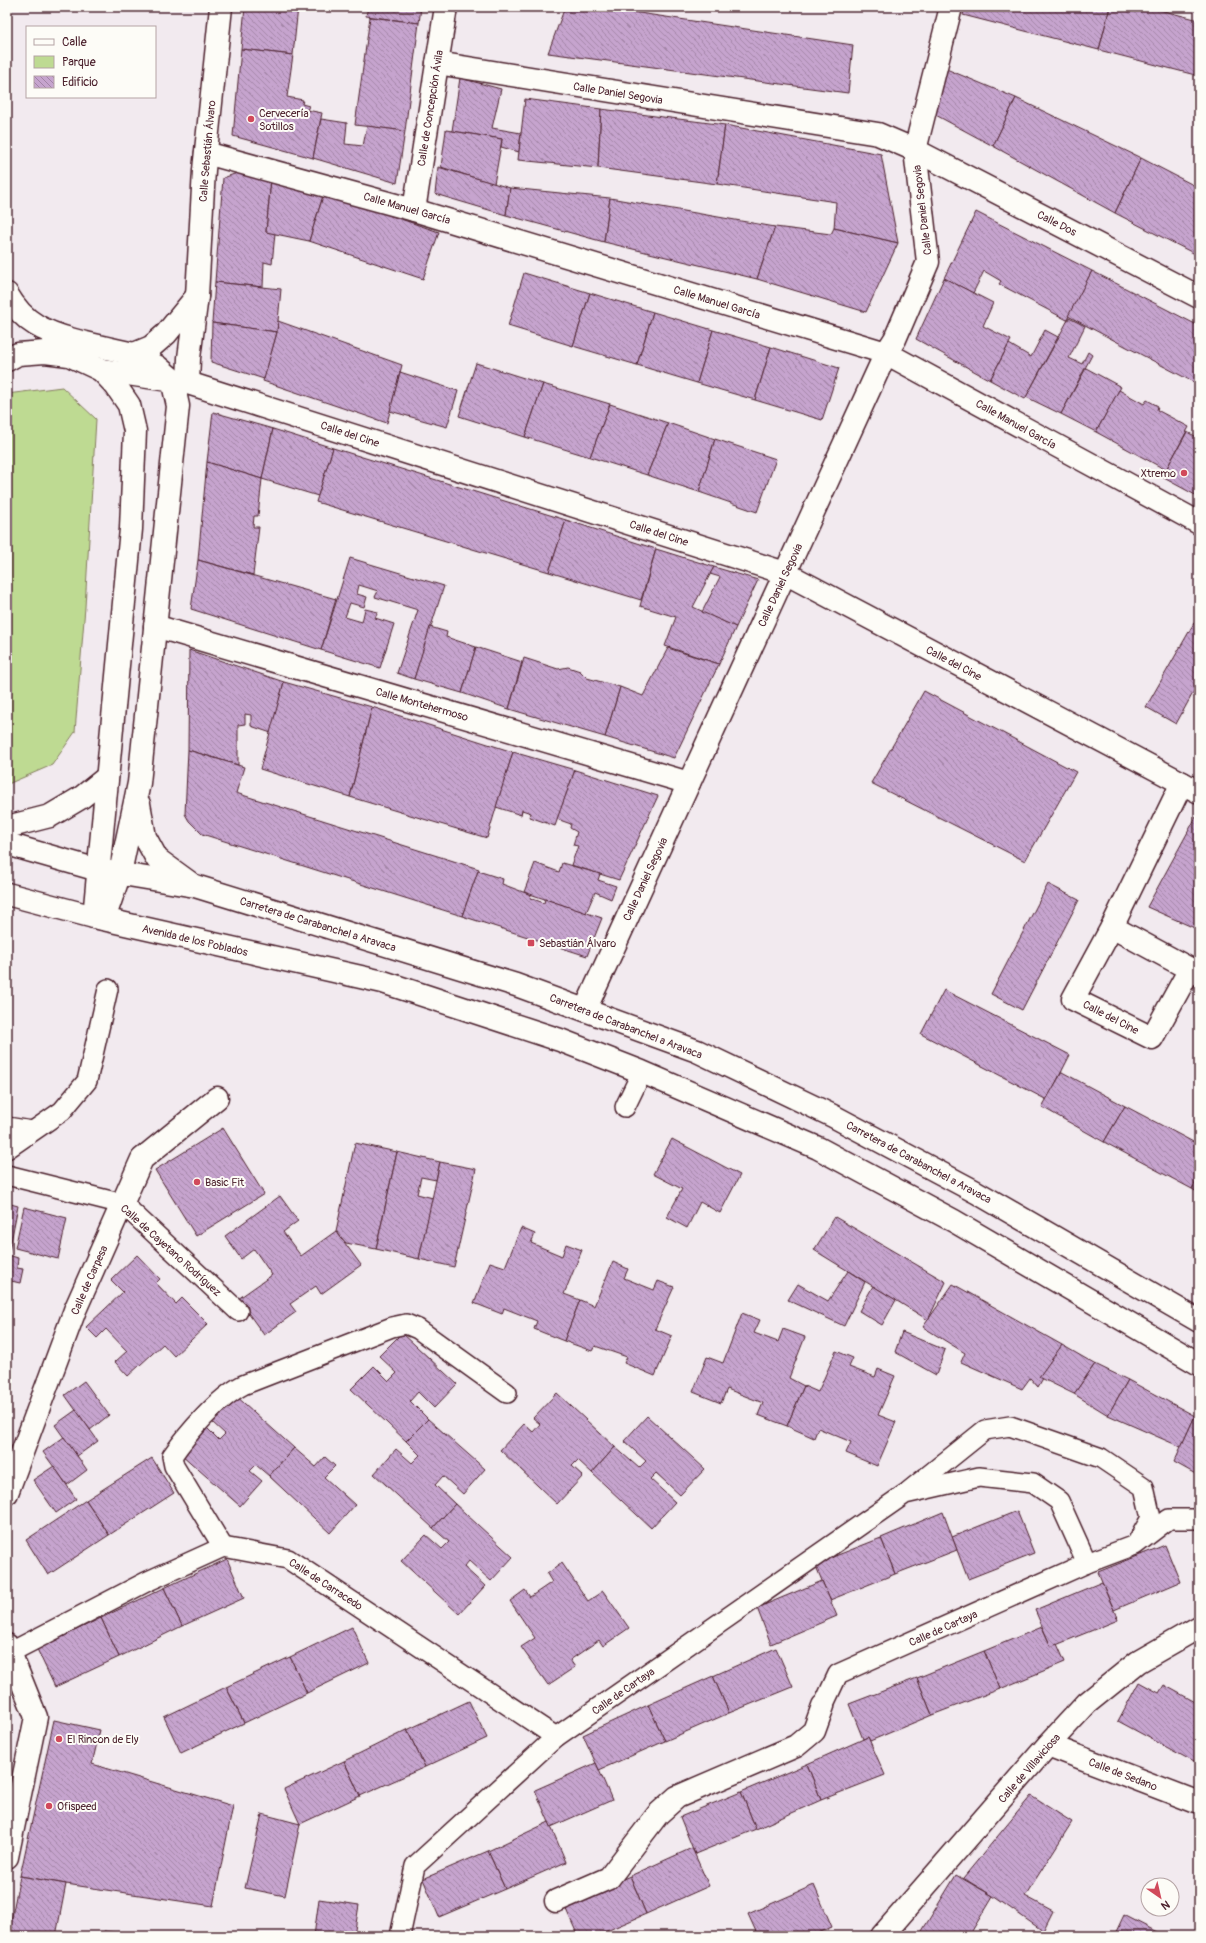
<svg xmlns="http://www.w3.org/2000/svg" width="1206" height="1943" viewBox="0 0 1206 1943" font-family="Pangolin,sans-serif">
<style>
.park{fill:#beda92;stroke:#847c5e}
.building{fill:url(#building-back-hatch);stroke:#4a1f2b}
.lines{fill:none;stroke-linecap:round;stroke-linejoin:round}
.service-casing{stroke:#4a1f2b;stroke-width:22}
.pedestrian-casing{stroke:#4a1f2b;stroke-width:25}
.minor-casing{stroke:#4a1f2b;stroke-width:25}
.tertiary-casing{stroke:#4a1f2b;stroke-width:25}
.primary-casing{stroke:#4a1f2b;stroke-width:25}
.motorway-casing{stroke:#4a1f2b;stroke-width:25}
.service{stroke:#fdfcf7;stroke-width:19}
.pedestrian{stroke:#fdfcf7;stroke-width:22}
.minor{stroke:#fdfcf7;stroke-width:22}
.tertiary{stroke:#fdfcf7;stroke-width:22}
.primary{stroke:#fdfcf7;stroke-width:22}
.motorway{stroke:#fdfcf7;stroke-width:22}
.poi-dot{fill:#d1495b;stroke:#fdfcf7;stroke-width:1.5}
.labels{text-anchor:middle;stroke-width:4;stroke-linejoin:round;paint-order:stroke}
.street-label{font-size:11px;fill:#4a1f2b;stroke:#fdfcf7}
.poi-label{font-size:11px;fill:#4a1f2b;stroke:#fdfcf7;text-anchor:start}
</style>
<defs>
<pattern id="building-back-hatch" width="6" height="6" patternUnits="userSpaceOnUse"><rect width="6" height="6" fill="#c6a4ce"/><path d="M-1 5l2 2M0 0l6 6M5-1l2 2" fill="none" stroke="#a385a7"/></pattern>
</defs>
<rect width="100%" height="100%" fill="#f2eaef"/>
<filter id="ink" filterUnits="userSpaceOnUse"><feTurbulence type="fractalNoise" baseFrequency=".025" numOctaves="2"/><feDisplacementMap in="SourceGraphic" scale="8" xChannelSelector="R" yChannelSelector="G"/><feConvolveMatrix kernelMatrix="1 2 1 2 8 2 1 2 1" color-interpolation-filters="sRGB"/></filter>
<g filter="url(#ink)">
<polygon class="park" points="62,387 96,419 85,607 75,732 52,765 8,784 7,394"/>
<g class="building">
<polygon points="245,7 298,7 293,55 241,49"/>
<polygon points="368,7 421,7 419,23 366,16"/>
<polygon points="565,7 599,7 853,45 848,93 548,53"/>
<polygon points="965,7 1110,7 1099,50 963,15"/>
<polygon points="1110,7 1148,7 1199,20 1199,76 1099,50"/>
<polygon points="370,17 419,23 405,131 355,125"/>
<polygon points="241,49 293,55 287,97 303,100 302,104 309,106 307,110 322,113 313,158 233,136"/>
<polygon points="944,68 1016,98 993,146 932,113"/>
<polygon points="460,78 501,89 492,128 521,133 519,152 501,147 502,139 452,131"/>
<polygon points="1016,98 1141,158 1115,213 993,146"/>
<polygon points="525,99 601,109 598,168 518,160"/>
<polygon points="601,109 725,125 717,184 598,168"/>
<polygon points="321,119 347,123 345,144 363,146 367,126 405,131 397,183 313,158"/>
<polygon points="725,125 881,154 898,243 834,228 836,202 717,184"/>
<polygon points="446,130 502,139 494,184 441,167"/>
<polygon points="1141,158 1199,188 1199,256 1115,213"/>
<polygon points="438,167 510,188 506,215 435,194"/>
<polygon points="240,172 271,180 266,232 275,233 272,264 264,262 263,287 215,282 223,178"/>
<polygon points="271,180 324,193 309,241 266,232"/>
<polygon points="510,188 610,198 604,242 506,215"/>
<polygon points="324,193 439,232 423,279 309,241"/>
<polygon points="610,198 775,227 757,279 604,242"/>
<polygon points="976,212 1092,271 1067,320 999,284 1001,281 984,271 973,293 944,278"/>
<polygon points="775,227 831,234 834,228 898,243 866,312 757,279"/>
<polygon points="1092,271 1199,326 1199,385 1068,316"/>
<polygon points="524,273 590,293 573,346 508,326"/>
<polygon points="944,278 993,303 983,326 1011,340 990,380 916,339"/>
<polygon points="215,282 281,289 277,332 212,323"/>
<polygon points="590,293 653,312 637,365 573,346"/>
<polygon points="653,312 713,330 697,383 637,365"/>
<polygon points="1069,318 1085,326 1069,358 1082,364 1088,352 1092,355 1061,414 1026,397"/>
<polygon points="278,321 402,365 387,423 263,381 277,332"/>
<polygon points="212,323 277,332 264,379 211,362"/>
<polygon points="713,330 771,347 755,400 697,383"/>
<polygon points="1045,330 1058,337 1025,399 990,380 1009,344 1031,357"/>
<polygon points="771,347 839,368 822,420 755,400"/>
<polygon points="476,363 543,384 525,437 459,416"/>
<polygon points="1086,368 1121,387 1096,432 1061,414"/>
<polygon points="400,372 458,391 447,427 390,411"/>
<polygon points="543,384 610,404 590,457 525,437"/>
<polygon points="1119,390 1144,404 1147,400 1158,406 1157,410 1189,427 1166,470 1096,432"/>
<polygon points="610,404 668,423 647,475 590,457"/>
<polygon points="213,412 273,429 262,479 207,462"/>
<polygon points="668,423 715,439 699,492 647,475"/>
<polygon points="273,429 333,448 318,496 262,479"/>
<polygon points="1187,432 1199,438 1199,497 1162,477"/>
<polygon points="715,439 776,459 757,512 699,492"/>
<polygon points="333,448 566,520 549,572 316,502"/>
<polygon points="207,462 262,479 258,516 254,516 253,527 259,527 253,575 198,560"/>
<polygon points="566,520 656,549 641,600 549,572"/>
<polygon points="656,549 714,567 693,607 736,627 719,664 665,646 676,617 640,606"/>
<polygon points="350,558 444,586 414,679 397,673 418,610 375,597 378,591 359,585 357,594 367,597 364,607 350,603 345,617 362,622 365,609 378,612 375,618 394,624 380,668 321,650"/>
<polygon points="198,560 336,599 321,650 191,609"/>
<polygon points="714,567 758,580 736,627 702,612 720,577 710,574"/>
<polygon points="1194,623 1199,625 1199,682 1176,724 1146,707"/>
<polygon points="430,627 447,632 446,637 476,647 462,693 414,679"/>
<polygon points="476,647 522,662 509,709 462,693"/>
<polygon points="668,648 719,664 674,758 605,737 620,687 643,696"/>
<polygon points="189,650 284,682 271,733 251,726 251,715 245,714 245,724 238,725 238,765 188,750"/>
<polygon points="524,658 558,669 568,667 580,671 587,678 620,687 605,737 509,709"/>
<polygon points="284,682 372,707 350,797 260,769"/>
<polygon points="924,691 1076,772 1025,861 871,783"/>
<polygon points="372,707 513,752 487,838 350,797"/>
<polygon points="188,750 244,767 236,793 479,869 462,916 202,834 189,821 185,814"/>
<polygon points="513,752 575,770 555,826 530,817 531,813 522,810 521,815 496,807"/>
<polygon points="575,770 658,796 619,880 571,865 578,846 573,845 577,832 570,828 571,824 557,819"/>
<polygon points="1196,817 1199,819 1199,930 1147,907"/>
<polygon points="535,863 559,872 562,863 600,874 598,880 616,886 611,899 595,892 586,913 524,892"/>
<polygon points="478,871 503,879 502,884 531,895 530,898 544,903 545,899 602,918 587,956 462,916"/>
<polygon points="1048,884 1079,900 1022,1010 991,994"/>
<polygon points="944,990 1070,1055 1047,1100 921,1034"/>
<polygon points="1062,1072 1125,1106 1104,1142 1042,1107"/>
<polygon points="1125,1106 1199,1145 1199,1177 1192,1189 1104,1142"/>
<polygon points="223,1128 264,1194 196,1236 155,1170"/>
<polygon points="672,1139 740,1175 720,1213 700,1202 687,1228 667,1217 682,1189 653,1174"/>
<polygon points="355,1143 397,1152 376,1249 346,1243 336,1231"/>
<polygon points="397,1152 440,1162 436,1180 421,1177 417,1194 433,1198 419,1259 376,1249"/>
<polygon points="440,1162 476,1169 454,1267 419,1259"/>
<polygon points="1199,1177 1199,1193 1192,1189"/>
<polygon points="280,1196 298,1221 283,1232 301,1256 336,1231 361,1265 321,1294 316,1286 290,1304 296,1312 264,1335 238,1299 272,1275 254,1249 241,1259 225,1236"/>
<polygon points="7,1203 18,1206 7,1262"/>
<polygon points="24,1207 67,1218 58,1259 15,1248"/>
<polygon points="835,1217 946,1282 928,1320 814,1250"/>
<polygon points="521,1228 535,1234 531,1243 562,1256 566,1244 582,1250 564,1294 580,1300 564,1341 534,1329 537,1321 504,1308 502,1314 474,1303 490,1262 505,1267"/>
<polygon points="8,1255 18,1258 17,1268 23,1269 20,1283 7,1280"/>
<polygon points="137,1255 160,1279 156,1283 176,1304 182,1298 208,1324 174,1356 163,1344 128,1376 115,1362 127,1351 106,1329 97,1338 86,1327 123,1292 111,1280"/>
<polygon points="613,1262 628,1269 624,1278 654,1290 658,1281 674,1287 655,1329 672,1336 655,1376 624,1363 627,1357 595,1346 592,1351 564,1341 580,1300 594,1306"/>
<polygon points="848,1271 865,1282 844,1326 788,1300 798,1284 828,1301"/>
<polygon points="953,1284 1062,1345 1038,1387 1030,1378 1022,1389 961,1362 965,1353 923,1327"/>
<polygon points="873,1286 896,1300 882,1325 859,1311"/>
<polygon points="742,1313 760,1320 754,1333 778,1342 783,1329 805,1337 789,1378 804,1386 787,1426 758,1415 763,1403 727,1389 721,1403 693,1392 707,1357 723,1363"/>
<polygon points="902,1332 945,1350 936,1375 895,1352"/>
<polygon points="402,1333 457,1384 434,1408 418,1392 410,1401 428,1419 406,1441 351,1389 374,1366 389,1381 397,1373 379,1356"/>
<polygon points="1062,1345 1095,1364 1074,1394 1039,1377"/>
<polygon points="836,1351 853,1358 849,1367 875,1377 878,1369 895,1376 878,1415 896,1422 877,1466 846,1453 851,1442 818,1428 814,1438 787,1426 804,1386 818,1392"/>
<polygon points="1095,1364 1128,1380 1108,1415 1074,1394"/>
<polygon points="1128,1380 1195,1416 1181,1447 1108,1415"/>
<polygon points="84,1381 109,1415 90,1430 65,1395"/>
<polygon points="557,1393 615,1447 592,1473 578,1460 572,1466 583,1476 557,1504 500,1450 524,1424 533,1432 540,1424 533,1418"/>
<polygon points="235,1395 294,1448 269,1476 256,1465 250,1471 262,1481 240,1506 182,1455 207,1428 219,1440 225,1434 212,1422"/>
<polygon points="76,1410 98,1441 77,1456 55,1425"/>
<polygon points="647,1416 705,1469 680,1495 656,1473 650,1479 675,1502 651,1528 592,1473 615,1447 639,1468 646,1461 624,1441"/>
<polygon points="1195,1416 1199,1418 1199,1476 1174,1462"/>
<polygon points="428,1419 485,1469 463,1494 443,1476 435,1485 455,1504 433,1528 374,1474 396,1449 412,1463 420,1455 406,1441"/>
<polygon points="64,1437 87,1470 67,1485 43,1452"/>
<polygon points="294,1448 316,1467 325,1457 335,1466 324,1477 355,1505 330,1533 269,1476"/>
<polygon points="152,1458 174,1493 109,1535 86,1500"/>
<polygon points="54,1466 76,1499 56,1513 33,1480"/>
<polygon points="86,1500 109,1535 48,1575 26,1540"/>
<polygon points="455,1504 513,1557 491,1581 469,1561 464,1567 485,1586 459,1614 401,1561 426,1535 442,1549 449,1542 433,1528"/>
<polygon points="1017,1511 1034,1553 968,1579 952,1537"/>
<polygon points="943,1512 957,1550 895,1574 881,1538"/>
<polygon points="881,1538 895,1574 830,1600 815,1564"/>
<polygon points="1165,1545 1180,1582 1114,1610 1098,1572"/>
<polygon points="227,1559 244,1598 182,1626 164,1588"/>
<polygon points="562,1563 588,1601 603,1591 629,1628 603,1646 599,1640 570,1660 575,1667 548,1685 521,1647 535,1638 510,1601 525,1590 530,1597 552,1582 547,1574"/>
<polygon points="822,1581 837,1616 771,1644 757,1608"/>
<polygon points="1102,1582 1118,1620 1051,1647 1035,1610"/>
<polygon points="164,1588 182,1626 119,1657 101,1618"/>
<polygon points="101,1618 119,1657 55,1687 37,1649"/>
<polygon points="352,1627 369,1663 307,1693 290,1657"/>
<polygon points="1042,1627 1051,1647 1057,1644 1065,1662 1000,1689 984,1651"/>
<polygon points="776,1648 793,1687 729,1713 713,1676"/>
<polygon points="984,1651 1000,1689 932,1715 917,1678"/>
<polygon points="290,1657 307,1693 244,1723 226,1687"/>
<polygon points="713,1676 729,1713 665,1741 648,1705"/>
<polygon points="917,1678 932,1715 870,1741 868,1737 863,1739 849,1704"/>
<polygon points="1139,1682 1159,1693 1164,1685 1199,1704 1199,1759 1196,1763 1118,1721"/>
<polygon points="226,1687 244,1723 181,1753 164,1717"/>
<polygon points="469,1701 487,1738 425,1767 407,1730"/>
<polygon points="648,1705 665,1741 599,1770 583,1735"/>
<polygon points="54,1720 100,1730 92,1764 233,1806 213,1906 66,1884 20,1876"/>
<polygon points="407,1730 425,1767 360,1796 344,1761"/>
<polygon points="868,1737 885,1775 821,1800 807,1764"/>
<polygon points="344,1761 360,1796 300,1824 284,1789"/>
<polygon points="596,1763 612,1800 551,1827 535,1790"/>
<polygon points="807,1764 821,1800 756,1829 741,1792"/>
<polygon points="741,1792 756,1829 695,1854 680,1817"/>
<polygon points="1031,1796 1072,1822 1025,1896 1053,1911 1043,1931 993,1896 963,1878"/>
<polygon points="262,1814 300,1824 285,1896 245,1888"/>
<polygon points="549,1822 566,1862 505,1889 488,1851"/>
<polygon points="692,1848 709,1886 646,1914 630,1876"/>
<polygon points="488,1851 505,1889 439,1917 423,1879"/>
<polygon points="956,1875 993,1896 969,1936 919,1936"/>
<polygon points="20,1876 66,1884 56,1936 8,1936"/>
<polygon points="630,1876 646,1914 595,1936 578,1936 564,1905"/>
<polygon points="814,1885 832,1927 812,1936 758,1936 748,1914"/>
<polygon points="319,1899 359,1905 354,1936 314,1936"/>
<polygon points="1124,1915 1157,1932 1155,1936 1114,1936"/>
<polygon points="104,1931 134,1936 103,1936"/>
</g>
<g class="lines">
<g class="service-casing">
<g id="service">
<polyline points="625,1107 642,1072"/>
<polyline points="7,1127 32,1131"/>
<polyline points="7,1149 62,1111 87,1081 108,989"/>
<polyline points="7,1175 123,1204 238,1311"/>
<polyline points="909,1491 985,1430 1010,1426 1101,1458 1144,1487 1151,1518 1139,1539"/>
<path d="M223 1547 174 1466 172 1456C188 1433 218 1398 243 1385L392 1327 406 1324 418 1329 507 1393"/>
<polyline points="11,1652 146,1582 223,1547 288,1559 556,1737"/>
<polyline points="823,1706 838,1674 1087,1563 1135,1545 1169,1519 1199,1519"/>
<polyline points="400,1936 415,1866 556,1737 905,1494 979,1477 1033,1483 1059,1501 1087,1563"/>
</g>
</g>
<g class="pedestrian-casing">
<polyline id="pedestrian" points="556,1901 609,1878 658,1814 677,1797 796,1746 814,1731 823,1706"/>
</g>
<g class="minor-casing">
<g id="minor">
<polyline points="437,63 878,134 915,150 1199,297"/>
<polyline points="206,153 414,210 886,353 1199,523"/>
<polyline points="414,210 446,7"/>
<polyline points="134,354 151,347 166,334 197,296"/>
<polyline points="101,370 188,383 785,573 1199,792"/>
<polyline points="188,383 189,358 197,296 204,170 221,7"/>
<polyline points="155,626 689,783"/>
<polyline points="1182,783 1112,927 1199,974"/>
<polyline points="1112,927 1073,999 1152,1038 1190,969"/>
<polyline points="585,1010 886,353 895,339 928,262 915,150 951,7"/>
<polyline points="7,1493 75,1310 142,1159 217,1098"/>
<polyline points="7,1645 36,1717 7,1857"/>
<polyline points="1048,1745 1199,1803"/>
</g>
</g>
<g class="tertiary-casing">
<polyline id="tertiary" points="882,1936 1048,1745 1087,1703 1138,1662 1199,1627"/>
</g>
<g class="primary-casing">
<g id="primary">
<polyline points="139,804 145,837 157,859 190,883"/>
<polyline points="7,827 50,816 82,797 107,777"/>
<polyline points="7,844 98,870 195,886 516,985 697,1051 833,1116 976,1192 1199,1321"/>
<polyline points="7,894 94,917 383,982 560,1040 642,1072 818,1148 954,1221 1199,1364"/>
<polyline points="94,917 131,529 135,431 129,405 116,386 101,370"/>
<polyline points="104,919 120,873 139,783 178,406 172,379 158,367 134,354"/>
</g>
</g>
<g class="motorway-casing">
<g id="motorway">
<path d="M7 294C14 306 24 318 36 325 60 340 105 347 134 354"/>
<polyline points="7,360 18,354 45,352 69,355 101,370"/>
</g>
</g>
<use href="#service" class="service"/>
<use href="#pedestrian" class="pedestrian"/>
<use href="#minor" class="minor"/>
<use href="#tertiary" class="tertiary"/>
<use href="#primary" class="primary"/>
<use href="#motorway" class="motorway"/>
</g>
</g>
<g class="poi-dot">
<circle cx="251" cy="119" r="4"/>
<circle cx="1184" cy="473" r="4"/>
<rect x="527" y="939" width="8" height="8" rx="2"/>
<circle cx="197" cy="1182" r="4"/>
<circle cx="59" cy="1739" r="4"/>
<circle cx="49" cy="1806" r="4"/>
</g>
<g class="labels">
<g class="street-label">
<text transform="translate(618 93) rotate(9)" y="4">Calle Daniel Segovia</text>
<text transform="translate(430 108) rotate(-81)" y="4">Calle de Concepción Ávila</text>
<text transform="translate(207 151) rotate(-85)" y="4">Calle Sebastián Álvaro</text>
<text transform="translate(407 208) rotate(16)" y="4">Calle Manuel García</text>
<text transform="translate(922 210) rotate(-97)" y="4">Calle Daniel Segovia</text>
<text transform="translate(1057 223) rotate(27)" y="4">Calle Dos</text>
<text transform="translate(717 302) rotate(17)" y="4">Calle Manuel García</text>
<text transform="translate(1016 424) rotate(29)" y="4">Calle Manuel García</text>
<text transform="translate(350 434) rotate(18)" y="4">Calle del Cine</text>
<text transform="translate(659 533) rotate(18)" y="4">Calle del Cine</text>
<text transform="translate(780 585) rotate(-65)" y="4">Calle Daniel Segovia</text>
<text transform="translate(954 663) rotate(28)" y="4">Calle del Cine</text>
<text transform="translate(422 704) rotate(16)" y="4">Calle Montehermoso</text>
<text transform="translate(645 879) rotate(-65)" y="4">Calle Daniel Segovia</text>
<text transform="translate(318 924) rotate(17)" y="4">Carretera de Carabanchel a Aravaca</text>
<text transform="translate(195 940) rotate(13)" y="4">Avenida de los Poblados</text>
<text transform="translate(1111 1017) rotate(27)" y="4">Calle del Cine</text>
<text transform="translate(626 1026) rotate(21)" y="4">Carretera de Carabanchel a Aravaca</text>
<text transform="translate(919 1162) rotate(28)" y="4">Carretera de Carabanchel a Aravaca</text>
<text transform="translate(171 1250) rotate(42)" y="4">Calle de Cayetano Rodríguez</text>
<text transform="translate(89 1280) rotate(-66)" y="4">Calle de Carpesa</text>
<text transform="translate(326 1584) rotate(33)" y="4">Calle de Carracedo</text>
<text transform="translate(943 1628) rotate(-24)" y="4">Calle de Cartaya</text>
<text transform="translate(623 1691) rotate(-35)" y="4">Calle de Cartaya</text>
<text transform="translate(1029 1768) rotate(-49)" y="4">Calle de Villaviciosa</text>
<text transform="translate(1123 1774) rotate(21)" y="4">Calle de Sedano</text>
</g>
<g class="poi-label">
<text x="259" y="117">Cervecería<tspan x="259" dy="13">Sotillos</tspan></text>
<text x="1176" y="477" text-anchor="end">Xtremo</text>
<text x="539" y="947">Sebastián Álvaro</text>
<text x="205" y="1186">Basic Fit</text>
<text x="67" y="1743">El Rincon de Ely</text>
<text x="57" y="1810">Ofispeed</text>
</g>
</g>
<rect width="1206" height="1943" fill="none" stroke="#fdfcf7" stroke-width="24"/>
<rect x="12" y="12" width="1182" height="1919" fill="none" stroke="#4a1f2b" stroke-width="1.5" filter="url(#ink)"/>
<rect x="26" y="26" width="130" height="72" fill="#fdfcf7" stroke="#b5a4a5"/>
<rect x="34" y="39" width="20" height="6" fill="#fdfcf7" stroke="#b5a4a5"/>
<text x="62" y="46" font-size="12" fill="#4a1f2b">Calle</text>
<rect x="34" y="56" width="20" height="12" fill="#beda92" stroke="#b5a4a5"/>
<text x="62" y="66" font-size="12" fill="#4a1f2b">Parque</text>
<rect x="34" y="76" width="20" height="12" fill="url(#building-back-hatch)" stroke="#b5a4a5"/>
<text x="62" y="86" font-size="12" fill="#4a1f2b">Edificio</text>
<g transform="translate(1160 1897) rotate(146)"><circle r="19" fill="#fdfcf7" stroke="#b5a4a5"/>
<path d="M0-3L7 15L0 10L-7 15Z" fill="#d1495b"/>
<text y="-6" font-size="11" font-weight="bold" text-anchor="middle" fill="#4a1f2b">N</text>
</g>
</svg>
